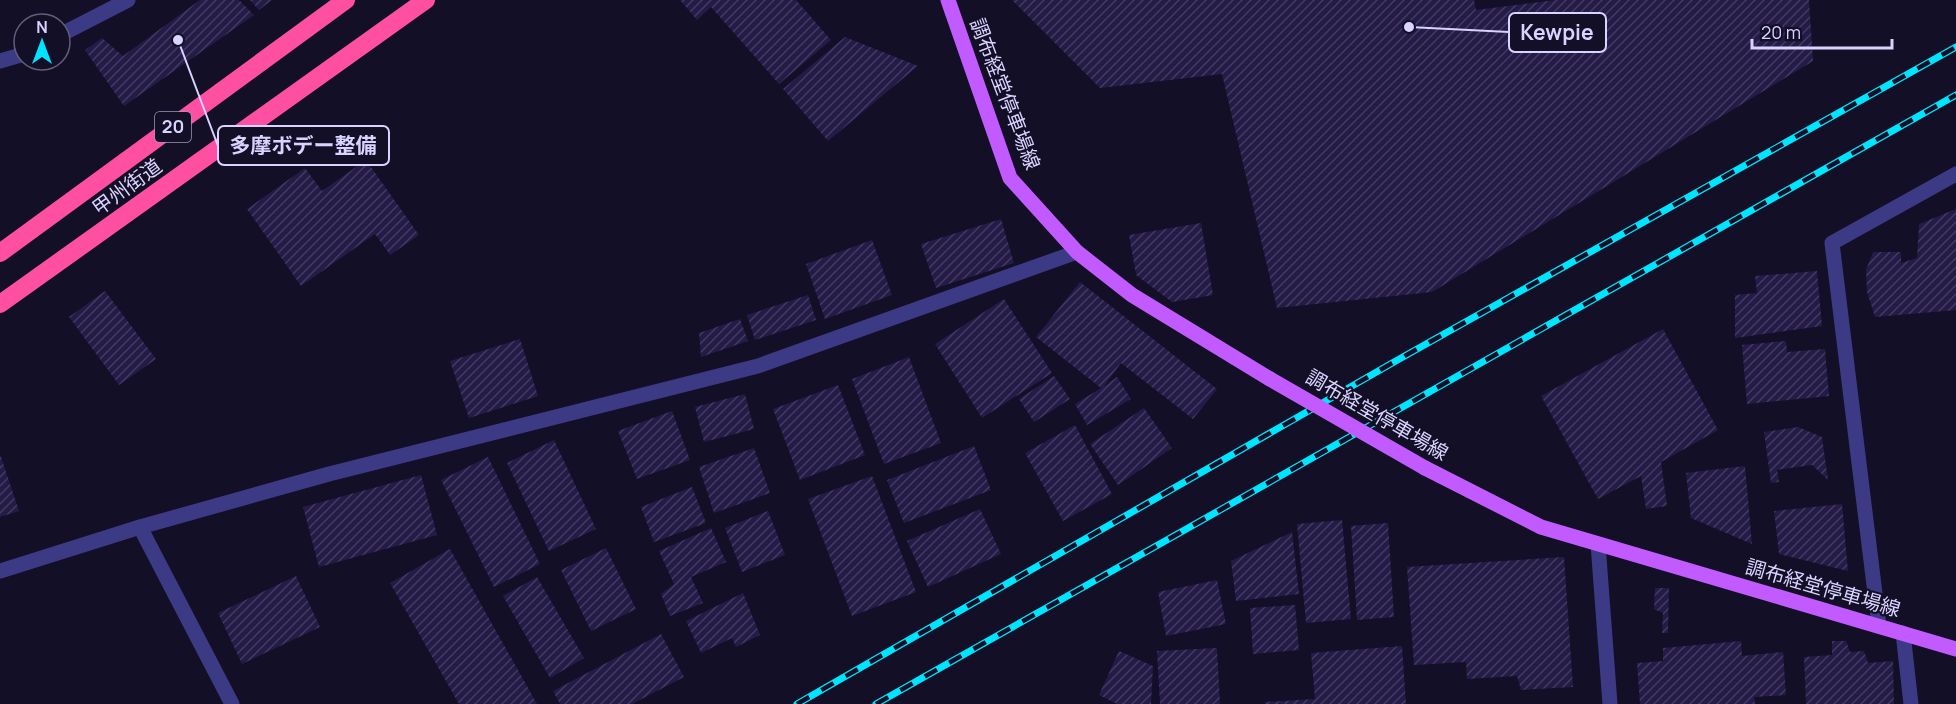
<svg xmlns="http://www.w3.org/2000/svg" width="1956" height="704" viewBox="0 0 1956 704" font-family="Manrope,'Noto Sans JP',sans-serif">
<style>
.building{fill:url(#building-hatch)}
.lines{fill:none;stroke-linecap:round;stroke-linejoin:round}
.minor{stroke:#3d3a85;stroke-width:15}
.major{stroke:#c25bff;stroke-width:15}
.highway{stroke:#ff4fa3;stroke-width:18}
.rail-casing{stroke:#00e5ff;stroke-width:7}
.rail{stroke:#130f26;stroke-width:4.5;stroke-dasharray:14;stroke-linecap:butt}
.major-bridge{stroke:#c25bff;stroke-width:15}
.labels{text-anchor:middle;stroke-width:4.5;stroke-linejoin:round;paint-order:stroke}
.shield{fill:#130f26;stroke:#9e99be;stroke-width:1.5}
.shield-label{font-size:18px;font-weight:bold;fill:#d9d4ff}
.street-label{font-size:20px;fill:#d9d4ff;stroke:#130f26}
.leader{fill:none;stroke:#d9d4ff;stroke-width:2}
.callout-dot{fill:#d9d4ff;stroke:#130f26;stroke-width:2}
.callout{fill:#130f26;stroke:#d9d4ff;stroke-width:2}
.callout-label{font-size:21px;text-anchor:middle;font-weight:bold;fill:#d9d4ff}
</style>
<defs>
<pattern id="building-hatch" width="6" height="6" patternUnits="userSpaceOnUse" patternTransform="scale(1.5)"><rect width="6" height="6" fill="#241b47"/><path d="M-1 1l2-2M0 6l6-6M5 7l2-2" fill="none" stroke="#433b63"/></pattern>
</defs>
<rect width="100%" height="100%" fill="#130f26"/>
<g class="building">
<polygon points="200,0 239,0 254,15 124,106 85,50 102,38 123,56"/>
<polygon points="250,0 272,0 259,10"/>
<polygon points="680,0 796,0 831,40 779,84 711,7 697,20"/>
<polygon points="1012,0 1474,0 1476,10 1555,0 1809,0 1813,61 1432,292 1277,308 1222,74 1100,88"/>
<polygon points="845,37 918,66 828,141 783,89"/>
<polygon points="366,160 419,235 390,255 375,234 301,286 247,209 305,168 322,191"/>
<polygon points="1956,209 1956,310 1875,317 1867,292 1866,270 1873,252 1901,252 1901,263 1917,258 1919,224"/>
<polygon points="1001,219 1014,263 936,288 921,244"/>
<polygon points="1201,223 1213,295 1172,302 1136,275 1129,235"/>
<polygon points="872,240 892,295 825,319 806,264"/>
<polygon points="1817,271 1822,326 1735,338 1735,295 1757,293 1755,276"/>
<polygon points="1080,282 1217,389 1193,419 1121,363 1104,386 1117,377 1131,399 1087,425 1075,404 1101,388 1036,337"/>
<polygon points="105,291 156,359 119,385 69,317"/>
<polygon points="808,295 816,320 755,340 747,315"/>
<polygon points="1004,299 1052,373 982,418 935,344"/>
<polygon points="740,319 748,341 701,357 699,333"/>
<polygon points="1663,329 1718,430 1661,462 1667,506 1646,509 1641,476 1598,499 1541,396"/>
<polygon points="520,339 538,396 469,418 450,361"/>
<polygon points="1786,341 1787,352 1825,349 1829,396 1747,404 1742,345"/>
<polygon points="909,357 941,443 884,464 852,379"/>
<polygon points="1054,376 1070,399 1034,422 1019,399"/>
<polygon points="838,385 865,455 800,480 773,409"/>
<polygon points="745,394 754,429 704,442 695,407"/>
<polygon points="1144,408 1172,448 1118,485 1090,444"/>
<polygon points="672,411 690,460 637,479 618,431"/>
<polygon points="1075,425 1112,494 1063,521 1025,453"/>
<polygon points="1798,427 1822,437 1828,480 1812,465 1777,470 1779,482 1771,483 1764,432"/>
<polygon points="554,440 596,529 549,551 507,463"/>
<polygon points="974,446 991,490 904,523 887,480"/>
<polygon points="754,448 770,493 714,513 699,467"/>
<polygon points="0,454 19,511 0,517"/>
<polygon points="488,457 540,564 494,587 441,480"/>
<polygon points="1745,466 1752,544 1691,518 1686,473"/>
<polygon points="421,475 437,535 319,567 303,507"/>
<polygon points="872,476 916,592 852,616 808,499"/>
<polygon points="692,487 706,523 654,542 641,507"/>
<polygon points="1842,504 1848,571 1779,554 1774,511"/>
<polygon points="980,509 1001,554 928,587 907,541"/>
<polygon points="768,511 785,555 742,572 725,528"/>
<polygon points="1342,520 1351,619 1306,623 1297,524"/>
<polygon points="1388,523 1394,617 1357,620 1351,526"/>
<polygon points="711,528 726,562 691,577 703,603 670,616 661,594 674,584 659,551"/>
<polygon points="1292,532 1299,594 1236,601 1231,561"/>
<polygon points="606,548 636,609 591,631 561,570"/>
<polygon points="450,549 537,704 459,704 390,583"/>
<polygon points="1564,557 1573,687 1521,690 1517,676 1467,679 1466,662 1414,665 1407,567"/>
<polygon points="296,576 320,627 242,664 218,613"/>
<polygon points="537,577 584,658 550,678 503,596"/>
<polygon points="1217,580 1226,624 1166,636 1158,592"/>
<polygon points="1655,588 1669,588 1668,633 1662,633 1663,613 1654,609"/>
<polygon points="743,593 760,635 736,647 732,638 701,653 686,621"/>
<polygon points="1295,605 1299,650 1253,654 1250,608"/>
<polygon points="661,634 684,677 632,704 560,704 553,691"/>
<polygon points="1741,641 1742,656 1783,652 1786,695 1754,697 1755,704 1640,704 1637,663 1663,661 1663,648"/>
<polygon points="1832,641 1846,641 1850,652 1864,651 1868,663 1893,661 1894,704 1806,704 1804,657 1832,655"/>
<polygon points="1402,646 1406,704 1265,704 1265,702 1315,699 1311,653"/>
<polygon points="1217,648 1220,704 1160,704 1157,651"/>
<polygon points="1119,651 1153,666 1151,704 1117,704 1099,695"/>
</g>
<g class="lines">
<g class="minor">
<polyline points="60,35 128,0"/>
<polyline points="0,61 24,54"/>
<polyline points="140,527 232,704"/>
<polyline points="1598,544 1610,704"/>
<polyline points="0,571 140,527 329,474 758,366 1077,252"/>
<polyline points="1879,626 1832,243 1956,174"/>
<polyline points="1903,633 1911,704"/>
</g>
<g class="major">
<polyline points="948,0 1010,178 1077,252 1132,295 1270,379"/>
<polyline points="1425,468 1541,527 1956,649"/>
</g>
<g class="highway">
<polyline points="0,253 346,0"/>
<polyline points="0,304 426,0"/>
</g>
<g class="rail-casing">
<g id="rail">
<polyline points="797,704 1394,362 1956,47"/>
<polyline points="876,704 1956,95"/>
</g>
</g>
<use href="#rail" class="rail"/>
<polyline class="major-bridge" points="1270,379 1425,468"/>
</g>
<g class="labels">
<rect class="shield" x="155" y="112" width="36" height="30" rx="4.5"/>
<g class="shield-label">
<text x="173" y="133">20</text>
</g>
<g class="street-label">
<text transform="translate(1005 94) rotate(69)" y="7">調布経堂停車場線</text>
<text transform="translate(127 187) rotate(-36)" y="7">甲州街道</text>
<text transform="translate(1377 415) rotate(30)" y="7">調布経堂停車場線</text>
<text transform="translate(1823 588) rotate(16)" y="7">調布経堂停車場線</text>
</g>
</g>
<path class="leader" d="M1409 27L1509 32M178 40L218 146"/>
<g class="callout-dot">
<circle cx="1409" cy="27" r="6"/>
<circle cx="178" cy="40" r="6"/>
</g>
<g class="callout">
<rect x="1509" y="13" width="97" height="39" rx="6"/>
<rect x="218" y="126" width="171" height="39" rx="6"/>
</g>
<g class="callout-label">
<text x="1557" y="40">Kewpie</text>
<text x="303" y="153">多摩ボデー整備</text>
</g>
<g transform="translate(42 42)"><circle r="28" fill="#130f26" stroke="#625e7d" stroke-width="1.5"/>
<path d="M0-4.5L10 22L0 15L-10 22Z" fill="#00e5ff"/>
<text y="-9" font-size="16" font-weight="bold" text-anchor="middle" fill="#d9d4ff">N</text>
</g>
<path d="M1752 39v9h140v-9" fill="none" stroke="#d9d4ff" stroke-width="3"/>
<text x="1761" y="39" font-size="18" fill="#d9d4ff" stroke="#130f26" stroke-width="4.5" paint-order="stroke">20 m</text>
</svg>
